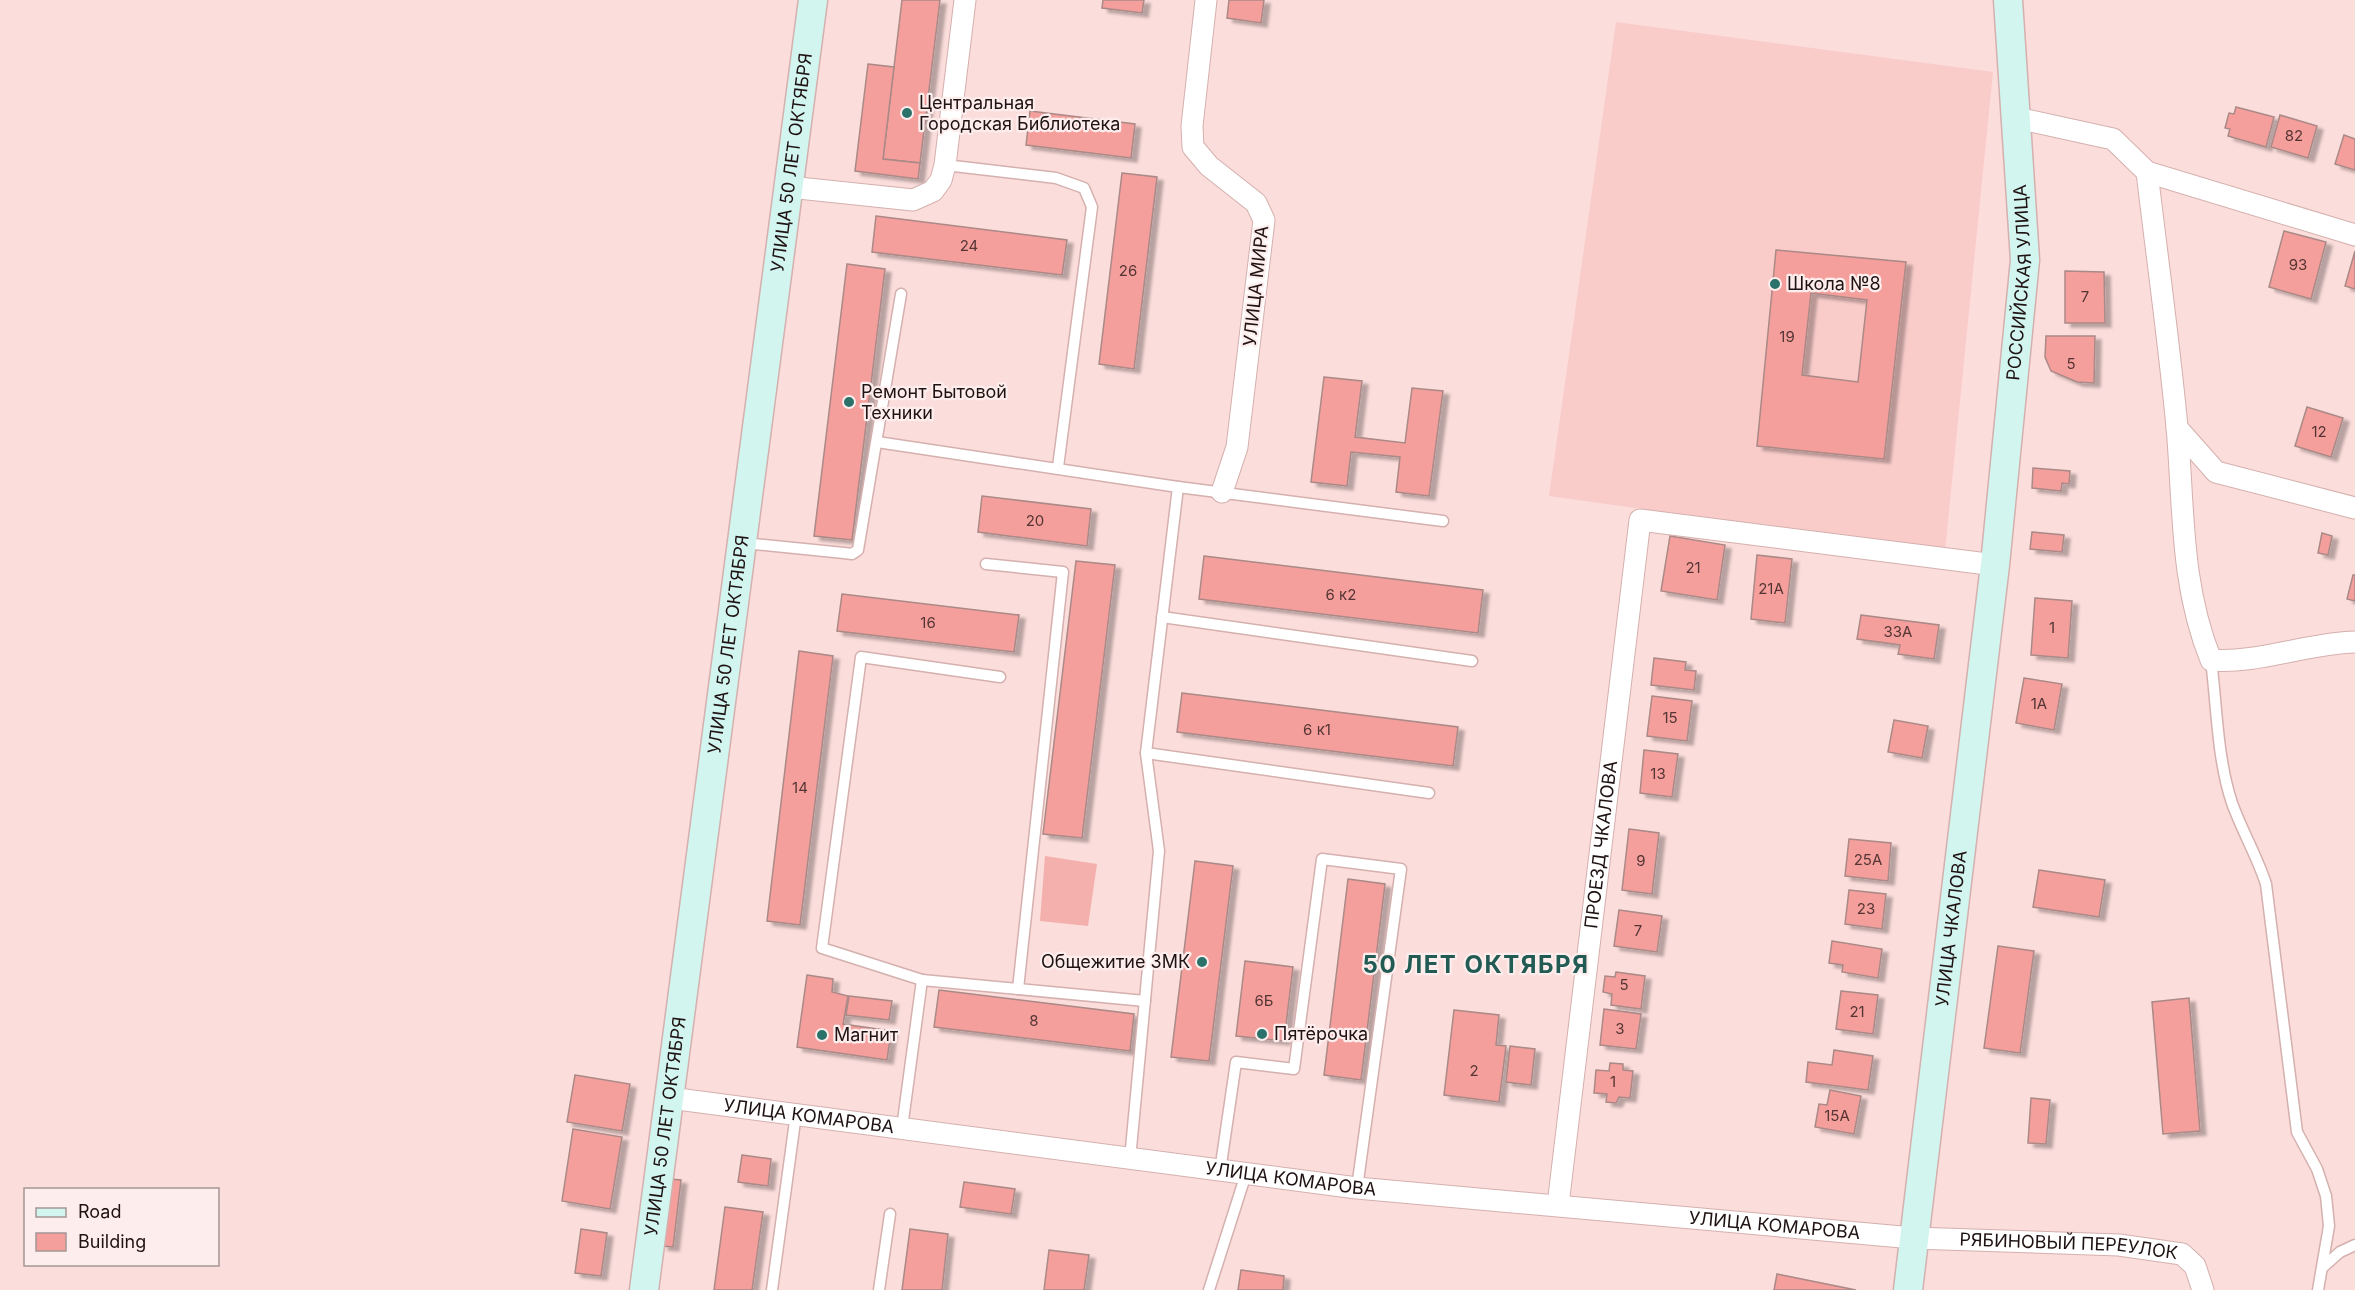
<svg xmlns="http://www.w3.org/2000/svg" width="2355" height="1290" viewBox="0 0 2355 1290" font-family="Inter,sans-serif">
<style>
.built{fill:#f9ccca}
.green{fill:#f3b0ac}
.building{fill:#f59f9c;stroke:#aa8987;stroke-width:1.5;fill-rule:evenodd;filter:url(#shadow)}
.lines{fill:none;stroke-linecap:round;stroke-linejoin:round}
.lane-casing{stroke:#d4b0ae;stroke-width:13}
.street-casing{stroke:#d4b0ae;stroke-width:23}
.secondary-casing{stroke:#d4b0ae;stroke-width:31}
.lane{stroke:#fff;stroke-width:10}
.street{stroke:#fff;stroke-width:21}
.secondary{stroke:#d2f5f0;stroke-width:28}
.poi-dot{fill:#2b726a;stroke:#fdeeed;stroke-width:2}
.labels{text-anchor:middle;stroke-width:4.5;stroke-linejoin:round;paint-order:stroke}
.number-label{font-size:15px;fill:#543534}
.poi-label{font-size:18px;fill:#1f1212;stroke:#fdeeed;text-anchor:start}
.street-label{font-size:18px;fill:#1f1212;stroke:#fdeeed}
.district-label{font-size:24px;font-weight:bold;letter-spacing:1.5px;fill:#225a54;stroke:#fdeeed}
</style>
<defs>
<filter id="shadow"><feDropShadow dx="6" dy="4" stdDeviation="1.5" flood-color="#0004"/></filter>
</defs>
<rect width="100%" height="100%" fill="#fbdddb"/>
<polygon class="built" points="1616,22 1993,72 1945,551 1549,496"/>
<polygon class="green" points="1045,856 1097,864 1088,926 1040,921"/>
<g class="building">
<polygon points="902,0 940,0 920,163 883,159"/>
<polygon points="1103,0 1144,0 1142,13 1102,8"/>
<polygon points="1229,0 1264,0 1261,23 1227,18"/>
<polygon points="868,64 894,67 883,159 920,163 918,179 855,171"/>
<polygon points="2236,107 2274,117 2266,147 2228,136 2230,129 2225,128 2229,113 2234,114"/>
<polygon points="1030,111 1135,124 1131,158 1026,145"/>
<polygon points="2280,115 2317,126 2308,158 2271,147"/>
<polygon points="2344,135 2355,139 2355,170 2335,164"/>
<polygon points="1122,173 1157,177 1134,369 1099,364"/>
<polygon points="876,216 1067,240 1062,275 872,252"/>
<polygon points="2284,231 2326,242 2311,299 2269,287"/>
<path d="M1776 250 1906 262 1884 459 1757 446ZM1811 293 1867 300 1858 382 1802 375Z"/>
<polygon points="2355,251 2355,289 2345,286"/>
<polygon points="847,264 885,269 852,540 814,536"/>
<polygon points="2065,271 2104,272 2105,323 2065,323"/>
<polygon points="2046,336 2095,336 2094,383 2077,382 2051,371 2045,357"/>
<polygon points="1324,377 1362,381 1355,437 1405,443 1412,388 1443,391 1429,496 1396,492 1400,457 1351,452 1347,486 1311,482"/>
<polygon points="2307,407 2343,418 2331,457 2295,446"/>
<polygon points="2033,468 2070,471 2069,484 2062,483 2061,491 2032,488"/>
<polygon points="982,496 1091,509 1087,546 978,532"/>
<polygon points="2032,532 2064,535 2062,552 2030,549"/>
<polygon points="2322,533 2332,536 2328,555 2318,553"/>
<polygon points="1670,536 1725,545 1717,600 1661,591"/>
<polygon points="1757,555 1792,559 1785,623 1751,619"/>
<polygon points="1204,556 1483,590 1478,633 1199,599"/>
<polygon points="1076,561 1115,565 1082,838 1043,834"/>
<polygon points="2353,575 2355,575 2355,601 2347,599"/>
<polygon points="842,594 1019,615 1014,652 837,631"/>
<polygon points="2035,598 2072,601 2068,658 2031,655"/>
<polygon points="1861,615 1939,625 1934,659 1898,654 1900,645 1857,639"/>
<polygon points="799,651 833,656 800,925 767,921"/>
<polygon points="1654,658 1686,662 1685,670 1696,671 1694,690 1651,685"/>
<polygon points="2024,678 2062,684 2054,730 2016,723"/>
<polygon points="1182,693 1458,727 1453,766 1177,732"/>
<polygon points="1652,696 1692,701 1687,741 1647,736"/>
<polygon points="1894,720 1928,726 1922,758 1888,752"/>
<polygon points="1644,750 1678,754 1672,797 1640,793"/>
<polygon points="1629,829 1659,833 1652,894 1622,890"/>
<polygon points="1849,839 1891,843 1888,881 1845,876"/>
<polygon points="1195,861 1233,866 1209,1061 1171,1057"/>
<polygon points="2039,870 2105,880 2099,917 2033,907"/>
<polygon points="1348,879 1385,884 1361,1080 1324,1075"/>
<polygon points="1849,890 1886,894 1882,929 1845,924"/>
<polygon points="1619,910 1662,916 1657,952 1614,946"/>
<polygon points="1832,941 1882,949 1878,978 1842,972 1843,965 1829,963"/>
<polygon points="1998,946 2034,951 2020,1053 1984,1048"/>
<polygon points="1245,961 1293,967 1284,1041 1236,1036"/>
<polygon points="1616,972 1645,976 1641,1009 1611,1005 1612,994 1603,992 1605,976 1615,977"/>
<polygon points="807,975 833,979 832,992 848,996 843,1024 891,1031 887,1060 797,1047"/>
<polygon points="939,990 1134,1014 1130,1051 934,1027"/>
<polygon points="1841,991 1878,995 1873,1034 1836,1029"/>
<polygon points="849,996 892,1001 889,1020 846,1015"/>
<polygon points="2189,998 2200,1131 2163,1134 2152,1002"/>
<polygon points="1604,1009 1641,1014 1636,1049 1600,1045"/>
<polygon points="1454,1010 1499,1015 1496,1045 1506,1046 1499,1102 1444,1095"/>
<polygon points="1510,1046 1535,1049 1531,1085 1506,1082"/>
<polygon points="1834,1050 1873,1056 1868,1090 1806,1082 1808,1062 1832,1065"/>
<polygon points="1610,1063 1623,1064 1623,1070 1633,1071 1630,1098 1619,1097 1616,1103 1606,1102 1607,1094 1594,1093 1596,1070 1609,1071"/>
<polygon points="575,1075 630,1084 622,1131 567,1122"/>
<polygon points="1830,1090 1861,1096 1854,1134 1815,1127 1819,1104 1827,1105"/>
<polygon points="2031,1098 2050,1100 2046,1144 2028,1143"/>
<polygon points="573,1129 622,1137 610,1209 562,1201"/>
<polygon points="742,1155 771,1159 768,1186 738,1182"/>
<polygon points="670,1179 681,1180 673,1247 662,1246"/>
<polygon points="964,1182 1015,1189 1011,1214 960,1207"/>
<polygon points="725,1207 763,1212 752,1290 714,1290"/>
<polygon points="581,1229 607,1233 601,1276 575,1273"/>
<polygon points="910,1229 948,1234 942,1290 902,1290"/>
<polygon points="1049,1250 1089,1255 1084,1290 1044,1290"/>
<polygon points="1241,1270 1284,1276 1283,1290 1238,1290"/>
<polygon points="1777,1274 1856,1290 1774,1290"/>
</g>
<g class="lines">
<g class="lane-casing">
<g id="lane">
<polyline points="945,165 1056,178 1084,188 1092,207 1058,467"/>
<polyline points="877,442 1178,487 1443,521"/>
<polyline points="744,543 844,553 852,554 858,550 901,294"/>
<polyline points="986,564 1063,572 1018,989"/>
<polyline points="1162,617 1472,661"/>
<path d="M2211 660C2217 707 2217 758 2232 803 2242 831 2257 856 2266 884L2297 1132 2317 1169 2326 1196 2329 1226 2318 1290"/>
<polyline points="1146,753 1429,793"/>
<polyline points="922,980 1145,1001"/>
<polyline points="902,1128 922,980 822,948 861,657 1000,677"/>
<polyline points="1130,1159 1159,851 1146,753 1178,487"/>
<polyline points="1220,1171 1236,1062 1294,1069 1322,859 1401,869 1357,1188"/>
<polyline points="2323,1267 2340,1252 2355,1245"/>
<polyline points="772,1290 796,1114"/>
<polyline points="879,1290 890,1214"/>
<polyline points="1209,1290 1246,1174"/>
</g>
</g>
<g class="street-casing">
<g id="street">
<polyline points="1206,0 1192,126 1193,147 1209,166 1256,203 1264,220 1237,447 1222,492"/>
<polyline points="2017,118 2113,139 2147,172 2355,235"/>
<path d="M2147 172C2157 257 2169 342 2177 427 2184 507 2180 584 2211 660 2257 664 2308 643 2355 642"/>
<polyline points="789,187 913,200 933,191 941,180 945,165 965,0"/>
<polyline points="2177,428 2216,472 2355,508"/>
<path id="s1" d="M670 1098 1357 1188 1913 1238 2119 1245 2182 1254 2195 1266 2203 1290"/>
<path id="s2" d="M1558 1205 1640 520 1995 565"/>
</g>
</g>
<g class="secondary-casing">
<g id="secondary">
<path id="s3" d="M644 1290 813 0"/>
<path id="s4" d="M1908 1290 1995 565 2025 260 2008 0"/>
</g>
</g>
<use href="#lane" class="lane"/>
<use href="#street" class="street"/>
<use href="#secondary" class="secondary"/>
</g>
<g class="poi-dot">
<circle cx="907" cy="113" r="6"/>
<circle cx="1775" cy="284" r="6"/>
<circle cx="849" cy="402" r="6"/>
<circle cx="1202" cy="962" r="6"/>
<circle cx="1262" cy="1034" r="6"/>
<circle cx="822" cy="1035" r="6"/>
</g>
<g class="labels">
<g class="number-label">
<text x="2294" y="141">82</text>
<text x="969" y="251">24</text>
<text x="2298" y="270">93</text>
<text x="1128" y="276">26</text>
<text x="2085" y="302">7</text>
<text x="1787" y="342">19</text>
<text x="2071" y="369">5</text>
<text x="2319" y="437">12</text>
<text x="1035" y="526">20</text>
<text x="1693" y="573">21</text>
<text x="1771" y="594">21А</text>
<text x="1341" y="600">6 к2</text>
<text x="928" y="628">16</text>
<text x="2052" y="633">1</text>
<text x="1898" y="637">33А</text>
<text x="2039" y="709">1А</text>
<text x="1670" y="723">15</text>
<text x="1317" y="735">6 к1</text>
<text x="1658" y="779">13</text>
<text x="800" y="793">14</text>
<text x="1868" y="865">25А</text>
<text x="1641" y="866">9</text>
<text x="1866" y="914">23</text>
<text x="1638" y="936">7</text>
<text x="1624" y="990">5</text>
<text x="1264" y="1006">6Б</text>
<text x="1857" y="1017">21</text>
<text x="1034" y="1026">8</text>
<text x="1620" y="1034">3</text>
<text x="1474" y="1076">2</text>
<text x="1613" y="1087">1</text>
<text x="1837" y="1121">15А</text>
</g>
<g class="poi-label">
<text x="919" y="109">Центральная<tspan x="919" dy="21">Городская Библиотека</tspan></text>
<text x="1787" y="290">Школа №8</text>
<text x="861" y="398">Ремонт Бытовой<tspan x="861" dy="21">Техники</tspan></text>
<text x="1190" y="968" text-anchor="end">Общежитие 3МК</text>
<text x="1274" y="1040">Пятёрочка</text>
<text x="834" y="1041">Магнит</text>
</g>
<g class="street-label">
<text dy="6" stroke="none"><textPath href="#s3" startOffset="1137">УЛИЦА 50 ЛЕТ ОКТЯБРЯ</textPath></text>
<text dy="6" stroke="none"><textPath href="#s4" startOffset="1014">РОССИЙСКАЯ УЛИЦА</textPath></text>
<text transform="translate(1256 286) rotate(-84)" y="6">УЛИЦА МИРА</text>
<text dy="6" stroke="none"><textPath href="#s3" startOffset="651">УЛИЦА 50 ЛЕТ ОКТЯБРЯ</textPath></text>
<text dy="6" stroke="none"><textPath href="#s2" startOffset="363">ПРОЕЗД ЧКАЛОВА</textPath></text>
<text dy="6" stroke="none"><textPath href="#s4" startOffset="364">УЛИЦА ЧКАЛОВА</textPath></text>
<text dy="6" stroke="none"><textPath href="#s1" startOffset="140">УЛИЦА КОМАРОВА</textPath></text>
<text dy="6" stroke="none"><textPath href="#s3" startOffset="165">УЛИЦА 50 ЛЕТ ОКТЯБРЯ</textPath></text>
<text dy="6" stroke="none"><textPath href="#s1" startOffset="626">УЛИЦА КОМАРОВА</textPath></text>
<text dy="6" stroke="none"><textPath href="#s1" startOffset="1112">УЛИЦА КОМАРОВА</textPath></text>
<text dy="6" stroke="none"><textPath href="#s1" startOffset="1407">РЯБИНОВЫЙ ПЕРЕУЛОК</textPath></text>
</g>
<g class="district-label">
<text x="1476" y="973">50 ЛЕТ ОКТЯБРЯ</text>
</g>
</g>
<rect x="24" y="1188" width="195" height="78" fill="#fdeeed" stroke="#a49695" stroke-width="1.5"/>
<rect x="36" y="1208" width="30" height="9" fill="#d2f5f0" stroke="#a49695" stroke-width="1.5"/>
<text x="78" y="1218" font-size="18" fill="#1f1212">Road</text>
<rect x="36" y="1233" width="30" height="18" fill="#f59f9c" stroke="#a49695" stroke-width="1.5"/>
<text x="78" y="1248" font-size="18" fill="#1f1212">Building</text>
</svg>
